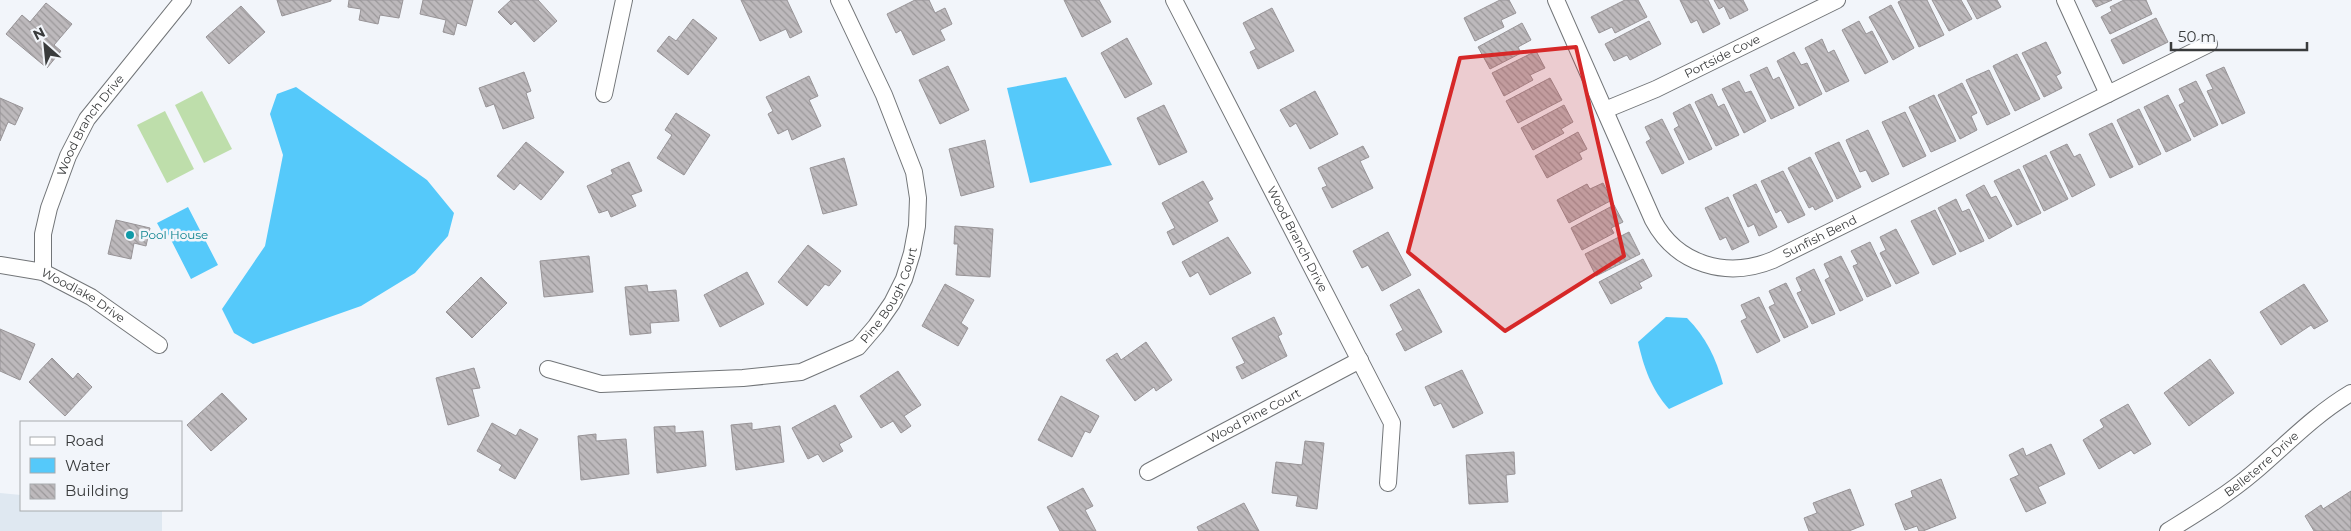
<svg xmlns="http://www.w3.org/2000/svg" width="2351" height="531" viewBox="0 0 2351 531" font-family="Montserrat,sans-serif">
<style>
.built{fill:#dfe8f1}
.garden{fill:#bedeab}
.water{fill:#55c9fa}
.building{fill:url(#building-back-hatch);stroke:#989497}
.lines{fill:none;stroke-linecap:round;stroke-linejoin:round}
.street-casing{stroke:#727578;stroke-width:18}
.street{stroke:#fff;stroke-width:16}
.marked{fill:#d62828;fill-opacity:0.2;stroke:#d62828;stroke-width:4;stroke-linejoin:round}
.culture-dot{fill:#0f9aa8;stroke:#f2f5fa;stroke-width:2}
.labels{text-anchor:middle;stroke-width:5;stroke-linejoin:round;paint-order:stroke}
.street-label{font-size:12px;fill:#393b3c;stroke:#f2f5fa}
.culture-label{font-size:12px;fill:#0d838f;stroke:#f2f5fa;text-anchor:start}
</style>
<defs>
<pattern id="building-back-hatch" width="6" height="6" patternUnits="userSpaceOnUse" patternTransform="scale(1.25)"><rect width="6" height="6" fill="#bdb9bc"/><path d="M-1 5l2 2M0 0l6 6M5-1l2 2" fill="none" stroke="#9b989a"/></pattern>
</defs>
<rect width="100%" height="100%" fill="#f2f5fa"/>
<polygon class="built" points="0,493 21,495 21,510 162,510 162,531 0,531"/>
<g class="garden">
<polygon points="202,91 232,149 204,163 175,105"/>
<polygon points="165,111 194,169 167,183 137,125"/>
</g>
<g class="water">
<polygon points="1066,77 1112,165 1030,183 1007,88"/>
<polygon points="296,87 427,180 454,213 448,236 415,273 361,306 253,344 234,333 222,309 265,246 283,155 270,114 277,94"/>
<polygon points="188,207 218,265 191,279 166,230 162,232 157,223"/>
<path d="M1666 317 1687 318C1706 337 1716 358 1723 384L1669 409C1651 389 1644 368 1638 342Z"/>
</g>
<g class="building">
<polygon points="277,0 331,0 331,1 282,16"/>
<polygon points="349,0 403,0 399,18 380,15 378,24 359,20 361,9 348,7"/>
<polygon points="423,0 473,0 466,26 457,23 454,35 443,32 446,20 420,14"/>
<polygon points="511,0 538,0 557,21 534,42 515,21 511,25 498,12"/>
<polygon points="741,0 787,0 802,32 790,38 786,29 760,41"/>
<polygon points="915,0 929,0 935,13 945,8 952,24 940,30 945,40 913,55 901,30 896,33 887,14"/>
<polygon points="1064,0 1099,0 1111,22 1082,37"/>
<polygon points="1500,0 1509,0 1516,13 1501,20 1504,27 1475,41 1464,18"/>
<polygon points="1625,0 1638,0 1647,17 1615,33 1612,27 1599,33 1591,17"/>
<polygon points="1680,0 1708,0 1720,24 1703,33 1697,20 1691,23"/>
<polygon points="1714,0 1743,0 1748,10 1730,19 1724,6 1719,9"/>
<polygon points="1902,0 1927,0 1944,35 1919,47 1898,2"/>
<polygon points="1932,0 1961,0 1972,19 1949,31"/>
<polygon points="1967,0 1997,0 2001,7 1977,19"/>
<polygon points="2092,0 2112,0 2096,7"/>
<polygon points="2124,0 2146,0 2152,14 2110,34 2101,17 2112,11 2110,7"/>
<polygon points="46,3 72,24 54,45 61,51 47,68 6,34 22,15 30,22"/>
<polygon points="1891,5 1914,48 1893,60 1869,17"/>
<polygon points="241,6 265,32 229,64 206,37"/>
<polygon points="1272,8 1294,51 1258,69 1250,52 1256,49 1243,23"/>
<polygon points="2156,18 2168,42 2123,64 2111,40"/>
<polygon points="693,19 717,38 688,75 657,51 669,36 676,41"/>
<polygon points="1649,21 1661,44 1630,60 1627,55 1614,61 1605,44"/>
<polygon points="1859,21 1866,34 1872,31 1888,62 1865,74 1842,30"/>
<polygon points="1522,23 1531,40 1518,47 1521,53 1490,69 1478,47"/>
<polygon points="1127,38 1152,84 1125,98 1101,53"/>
<polygon points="1822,39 1828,53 1834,50 1849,81 1826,92 1805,48"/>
<polygon points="2046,42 2061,73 2056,76 2062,88 2044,97 2022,53"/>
<polygon points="1536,51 1545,68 1530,75 1533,80 1504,96 1492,73"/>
<polygon points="1794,52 1801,65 1807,63 1822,94 1799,106 1777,61"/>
<polygon points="2017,54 2040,99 2015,111 1993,66"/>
<polygon points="948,66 969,110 940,124 919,80"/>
<polygon points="1767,67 1773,80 1779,77 1794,108 1771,119 1750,75"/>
<polygon points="2224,67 2245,113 2222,124 2207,91 2213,89 2206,75"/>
<polygon points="1989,70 2010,114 1987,125 1966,80"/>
<polygon points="524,72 531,91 526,93 534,118 503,129 494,104 486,107 479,88"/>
<polygon points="809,76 818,96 809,100 821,126 792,140 788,129 778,134 768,114 773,111 766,97"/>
<polygon points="1550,78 1562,100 1518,123 1506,101"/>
<polygon points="1739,81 1745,93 1751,91 1766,121 1744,133 1722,89"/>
<polygon points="2196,81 2218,125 2194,137 2179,105 2185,102 2179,89"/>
<polygon points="1962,83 1977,113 1971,116 1977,130 1960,139 1938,95"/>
<polygon points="1315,91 1338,134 1310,149 1296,123 1290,127 1280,110"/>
<polygon points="1712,94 1718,107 1724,104 1739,135 1716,146 1695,102"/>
<polygon points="1934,95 1956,141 1931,152 1909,107"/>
<polygon points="2168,95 2191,140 2166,152 2144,107"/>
<polygon points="0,98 23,108 15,125 8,122 0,141"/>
<polygon points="1690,104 1712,149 1689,160 1674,129 1679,126 1673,113"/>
<polygon points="1164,105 1187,152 1159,165 1137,118"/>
<polygon points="1564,105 1573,122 1561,129 1564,133 1533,150 1521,128"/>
<polygon points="2139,109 2161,154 2139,165 2117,120"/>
<polygon points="1905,112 1926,156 1903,167 1882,122"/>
<polygon points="676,113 710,135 684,175 657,158 672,135 665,130"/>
<polygon points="1662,119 1684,163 1662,174 1646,142 1651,139 1645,127"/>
<polygon points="2112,123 2133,167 2110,178 2089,134"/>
<polygon points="1868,130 1889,174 1872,182 1866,170 1860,172 1846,140"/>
<polygon points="1578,132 1587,149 1579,153 1582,159 1547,178 1535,156"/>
<polygon points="985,140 994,187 961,196 949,149"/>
<polygon points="526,142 564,172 541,200 520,183 514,190 497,176"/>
<polygon points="1839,142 1861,187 1837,199 1815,153"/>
<polygon points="2067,144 2074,157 2080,154 2095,185 2072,197 2050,152"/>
<polygon points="1363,146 1369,157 1360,161 1373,188 1332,208 1322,188 1327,186 1318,168"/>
<polygon points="2046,155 2068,199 2044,211 2023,166"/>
<polygon points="1810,157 1833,201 1815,210 1813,206 1809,208 1788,168"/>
<polygon points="844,158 857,205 823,214 810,168"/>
<polygon points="629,162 642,191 631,195 636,206 611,217 608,210 599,213 587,186 613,174 611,170"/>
<polygon points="2019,169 2041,213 2017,225 1994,181"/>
<polygon points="1783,171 1805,215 1788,223 1781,210 1776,213 1761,181"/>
<polygon points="1203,181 1213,199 1208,202 1218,221 1173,245 1167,232 1175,228 1162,203"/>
<polygon points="1603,183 1612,200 1569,223 1557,200 1587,184 1590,189"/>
<polygon points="1756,184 1777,227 1759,236 1754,224 1748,227 1733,195"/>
<polygon points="1984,185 1991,198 1996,196 2012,226 1989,239 1966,195"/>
<polygon points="1728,197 1749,242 1732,250 1726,237 1720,240 1705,208"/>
<polygon points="1956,199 1962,212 1969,209 1984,241 1960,252 1938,208"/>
<polygon points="1614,205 1623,222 1611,228 1614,233 1582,250 1571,228"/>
<polygon points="1935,210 1956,254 1933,265 1911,221"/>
<polygon points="116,220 150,228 146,246 134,243 131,259 108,254"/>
<polygon points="955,226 993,229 990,277 956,275 958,244 954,244"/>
<polygon points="1896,229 1919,273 1896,284 1880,253 1886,250 1880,237"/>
<polygon points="1388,232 1411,275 1382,291 1368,265 1362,268 1353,251"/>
<polygon points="1629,232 1640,254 1596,276 1585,254"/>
<polygon points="1228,237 1251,273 1210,295 1198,272 1190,277 1182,262"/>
<polygon points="1870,242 1891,286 1867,297 1853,266 1858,264 1851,251"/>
<polygon points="808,245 841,271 829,286 825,284 807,306 778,282"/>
<polygon points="589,256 593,292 544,297 540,261"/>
<polygon points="1841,256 1863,300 1840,311 1825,280 1830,277 1824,264"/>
<polygon points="1643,259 1652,276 1639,283 1642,288 1611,304 1599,282"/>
<polygon points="1814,269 1835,314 1812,324 1797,293 1802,291 1796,278"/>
<polygon points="747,272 764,304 720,327 704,295"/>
<polygon points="481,277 507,303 472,338 446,312"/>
<polygon points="1786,283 1808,327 1784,338 1769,307 1775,304 1769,291"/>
<polygon points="945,284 974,300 961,323 968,328 958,346 922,326"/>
<polygon points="2304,284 2328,321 2314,329 2311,325 2281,345 2260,312"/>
<polygon points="647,285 648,292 676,290 679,321 650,323 651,333 630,335 625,287"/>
<polygon points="1419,289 1442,332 1405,351 1396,334 1403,330 1390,305"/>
<polygon points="1759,297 1780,341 1757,353 1741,321 1747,318 1741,305"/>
<polygon points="1274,317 1282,334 1278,336 1287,356 1242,379 1236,367 1245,363 1232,338"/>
<polygon points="0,329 35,344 20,380 0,371"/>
<polygon points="1146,342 1172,380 1156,391 1154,387 1135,401 1106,360 1117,353 1121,360"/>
<polygon points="52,358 73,379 78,373 92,387 65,416 29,382"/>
<polygon points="2210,359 2234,393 2189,426 2164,393"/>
<polygon points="474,368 480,388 472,389 479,416 448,425 436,378"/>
<polygon points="1462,370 1483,413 1453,428 1441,403 1434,406 1425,387"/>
<polygon points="898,371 921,405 904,416 911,426 901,433 893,421 881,428 860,396"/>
<polygon points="222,393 247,419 211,451 187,425"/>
<polygon points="1061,396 1099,416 1090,433 1085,431 1072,457 1038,440"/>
<polygon points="2128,404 2151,444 2134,454 2131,450 2099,469 2083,440 2104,427 2100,420"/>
<polygon points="835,405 852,437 839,444 843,451 823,462 818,454 808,459 792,428"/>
<polygon points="492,423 516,436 520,429 538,439 515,479 499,470 502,465 477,451"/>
<polygon points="752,423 752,430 780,426 784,462 736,470 731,425"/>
<polygon points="675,426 675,433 703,431 706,466 657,473 654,427"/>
<polygon points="596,434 596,441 626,439 629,474 581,480 578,436"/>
<polygon points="1305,441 1324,443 1317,509 1296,506 1298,496 1272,493 1276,462 1302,465"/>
<polygon points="2051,444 2065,474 2038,487 2046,503 2026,512 2010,479 2019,475 2009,455 2023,448 2026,456"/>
<polygon points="1514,452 1515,474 1506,475 1508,502 1469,504 1466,455"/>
<polygon points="1941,479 1956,518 1923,531 1919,531 1917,526 1905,530 1895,504 1913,497 1911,491"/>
<polygon points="1083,488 1093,506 1085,510 1096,531 1060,531 1047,507"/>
<polygon points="1850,489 1864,525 1849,531 1809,531 1804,518 1817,513 1813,503"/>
<polygon points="2351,491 2351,531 2314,531 2305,516 2321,505 2323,509"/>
<polygon points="1244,503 1259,531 1199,531 1197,527"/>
</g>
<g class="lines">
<g class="street-casing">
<g id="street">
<path id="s1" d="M1174 0 1392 423 1388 483"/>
<path id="s2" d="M1556 0 1653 220C1677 265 1727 279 1773 260L2209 44"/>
<polyline points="2065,0 2108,94"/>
<polyline points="604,94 624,0"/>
<path id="s3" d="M1605 110 1656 89 1837 0"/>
<path id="s4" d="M0 265 43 272 91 297 159 345"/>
<path id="s5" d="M43 272V234L49 208 68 156 87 119 183 0"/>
<path id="s6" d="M548 369 601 384 743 378 801 372 858 347 876 326 892 303 904 279 912 253 917 226 918 198 914 172 884 95 839 0"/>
<path id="s7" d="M1148 472 1360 360"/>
<path id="s8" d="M2168 531C2197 513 2227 495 2253 473 2286 445 2314 415 2351 393"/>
</g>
</g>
<use href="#street" class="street"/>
</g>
<path class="marked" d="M1576 47 1624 256 1505 331 1408 252 1460 58Z"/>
<circle class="culture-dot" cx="130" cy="235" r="5"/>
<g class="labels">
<g class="street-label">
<text dy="4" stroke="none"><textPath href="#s3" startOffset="129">Portside Cove</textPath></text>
<text dy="4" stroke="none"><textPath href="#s5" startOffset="158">Wood Branch Drive</textPath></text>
<text dy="4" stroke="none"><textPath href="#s2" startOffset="432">Sunfish Bend</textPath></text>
<text dy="4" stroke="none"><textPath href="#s1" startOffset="269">Wood Branch Drive</textPath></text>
<text dy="4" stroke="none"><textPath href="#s6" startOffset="379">Pine Bough Court</textPath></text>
<text dy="4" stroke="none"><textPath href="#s4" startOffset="90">Woodlake Drive</textPath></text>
<text dy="4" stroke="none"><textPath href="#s7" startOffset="120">Wood Pine Court</textPath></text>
<text dy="4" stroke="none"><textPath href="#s8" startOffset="115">Belleterre Drive</textPath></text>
</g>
<g class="culture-label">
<text x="140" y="239">Pool House</text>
</g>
</g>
<rect x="20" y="421" width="162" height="90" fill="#f2f5fa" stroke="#a8abae"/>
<rect x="30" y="437" width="25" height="8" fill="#ffffff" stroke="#a8abae"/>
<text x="65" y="446" font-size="15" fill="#393b3c">Road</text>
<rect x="30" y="458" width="25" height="15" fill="#55c9fa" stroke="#a8abae"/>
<text x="65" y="471" font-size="15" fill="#393b3c">Water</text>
<rect x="30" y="484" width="25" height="15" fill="url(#building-back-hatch)" stroke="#a8abae"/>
<text x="65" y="496" font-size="15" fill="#393b3c">Building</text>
<g transform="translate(45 45) rotate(333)" stroke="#f2f5fa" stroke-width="4" paint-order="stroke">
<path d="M0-4L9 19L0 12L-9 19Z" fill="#393b3c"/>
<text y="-8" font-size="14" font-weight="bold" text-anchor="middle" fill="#393b3c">N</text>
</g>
<path d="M2171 42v8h136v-8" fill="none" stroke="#393b3c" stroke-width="2.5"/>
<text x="2178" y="42" font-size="15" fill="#393b3c" stroke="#f2f5fa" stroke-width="4" paint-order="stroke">50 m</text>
</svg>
